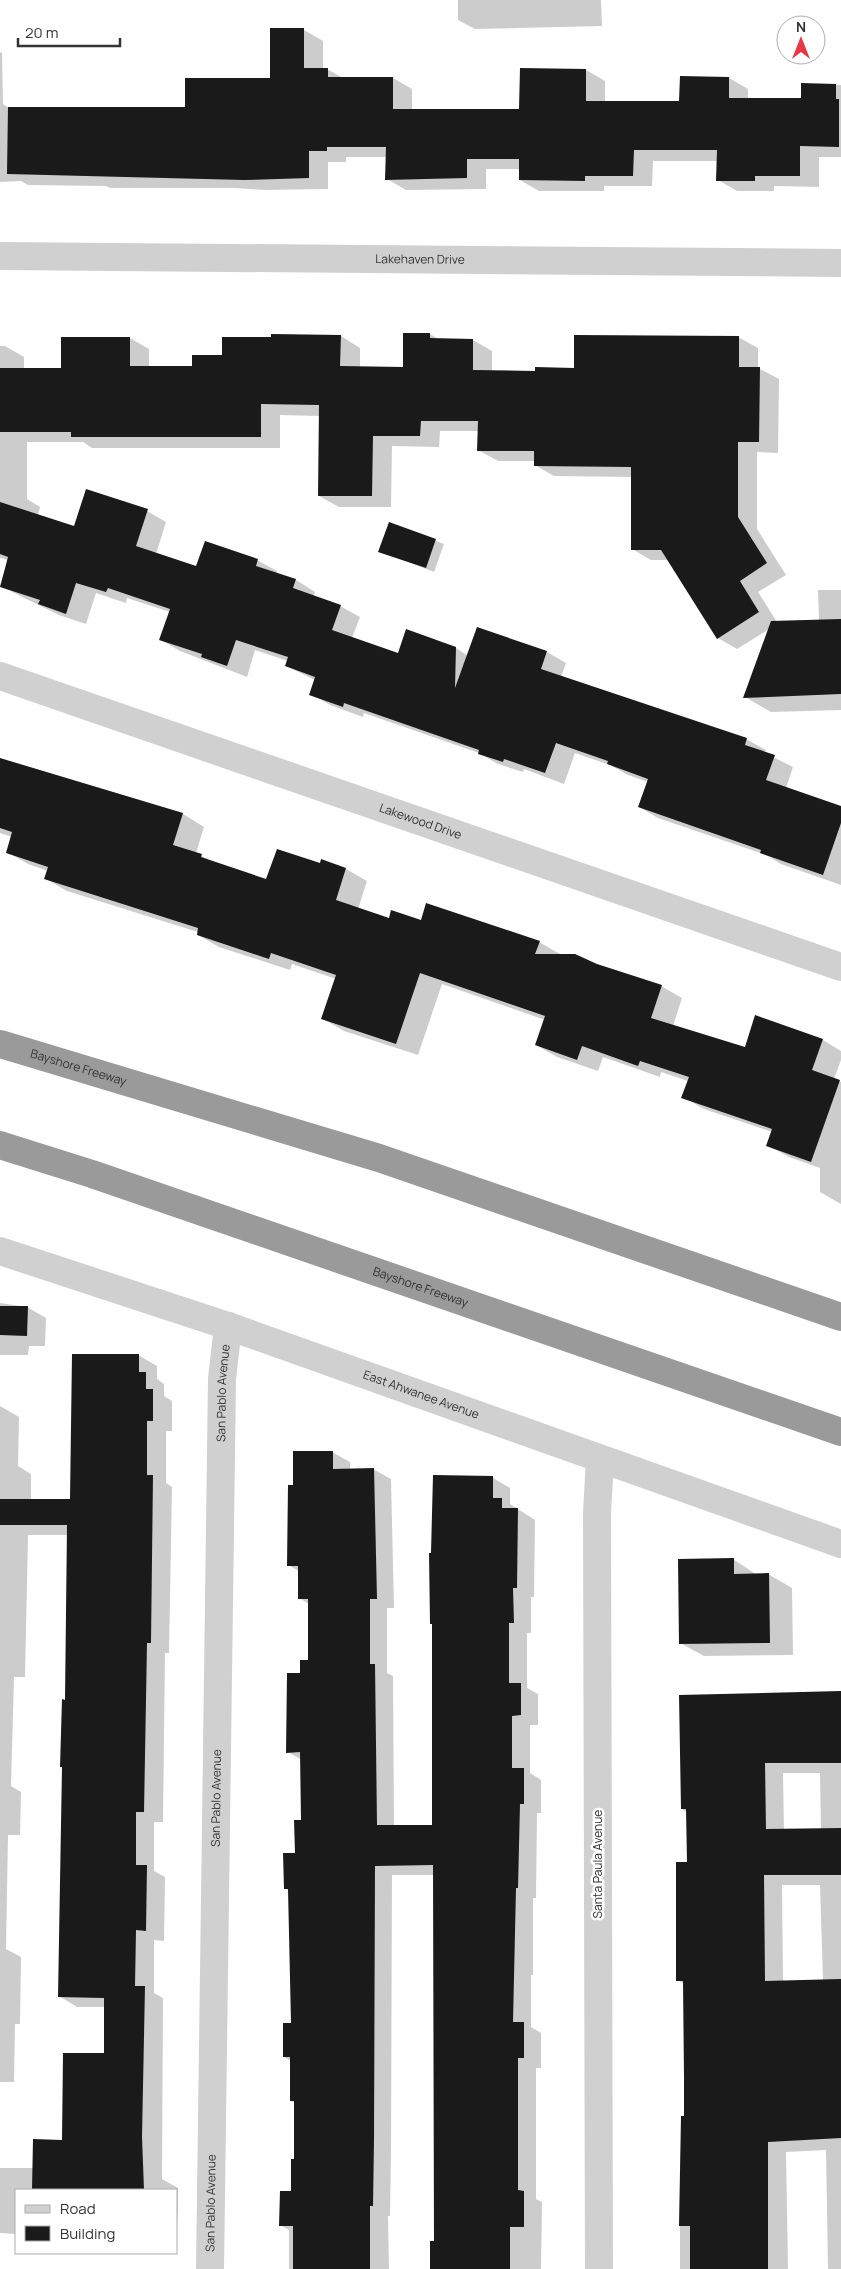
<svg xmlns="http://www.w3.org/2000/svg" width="841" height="2269" viewBox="0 0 841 2269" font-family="Manrope,sans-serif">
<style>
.shadow{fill:#0003;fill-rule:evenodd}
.building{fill:#1a1a1a}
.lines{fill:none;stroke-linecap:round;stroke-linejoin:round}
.minor{stroke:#d0d0d0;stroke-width:28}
.highway{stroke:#9a9a9a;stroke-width:28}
.labels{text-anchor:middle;stroke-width:5;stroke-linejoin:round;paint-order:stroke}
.street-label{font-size:12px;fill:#333;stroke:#fff}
</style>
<rect width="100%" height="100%" fill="#fff"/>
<g class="shadow">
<polygon points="458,0 601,0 602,26 475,29 458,20"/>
<polygon points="304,30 323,41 323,69 327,69 343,78 393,78 412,89 412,110 521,110 586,70 605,81 605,102 681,103 729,78 748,89 748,100 802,100 802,84 841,85 841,157 819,157 819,187 774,186 774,191 737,191 718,180 718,161 653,161 652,186 604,186 604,191 539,191 520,180 520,169 486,169 486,189 406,190 387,179 387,157 346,157 346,162 328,162 328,189 264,190 236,188 110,188 106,186 28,185 21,181 0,182 0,52 2,53 3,104 9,108 186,108 272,80"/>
<polygon points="430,334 438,339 473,340 492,351 492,371 536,372 575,369 738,337 758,348 758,368 779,379 778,453 757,452 757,529 786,575 758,592 777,622 819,621 818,590 841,590 841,710 771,712 745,697 769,629 737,649 718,638 669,560 651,560 632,549 633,477 554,476 535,465 535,461 498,461 478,450 479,431 440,431 439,447 392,446 391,507 339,507 319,496 320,416 280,415 280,448 92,448 83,442 27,442 27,499 40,507 38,515 75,527 147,511 166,522 156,554 197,567 257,560 277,571 276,574 296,580 315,592 313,597 340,606 360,617 352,638 398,655 456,648 468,656 478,629 547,652 566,663 561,677 746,739 766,750 765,753 793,767 786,788 841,808 841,885 781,864 766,855 658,818 639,807 648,782 628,775 610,765 575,753 564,784 524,769 523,772 498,764 479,753 364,713 363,717 330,705 311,694 315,680 286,666 288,661 255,650 247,677 180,651 161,640 170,612 127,598 126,603 96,593 86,624 59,615 0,586 8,560 0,558 0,346 5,346 24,357 24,369 62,369 130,338 149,349 149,367 194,367 223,356 341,336 360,348 360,368 404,368"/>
<polygon points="389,524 444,544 434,572 380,551"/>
<polygon points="0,759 183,814 204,827 196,853 218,865 267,881 320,865 322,861 346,869 367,881 358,909 390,919 422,922 539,942 560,954 661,986 682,998 673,1026 745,1049 756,1016 823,1040 841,1051 841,1060 834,1079 841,1082 841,1204 820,1192 820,1168 789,1157 767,1145 772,1132 704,1109 683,1097 688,1081 661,1072 660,1077 603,1057 598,1071 557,1057 536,1045 545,1020 442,984 418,1055 344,1031 323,1019 336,979 292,964 290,970 219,947 198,935 198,932 67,891 46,879 48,871 28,864 7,852 12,837 0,833"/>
<polygon points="0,1303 27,1307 46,1318 45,1346 29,1346 28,1355 0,1355"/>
<polygon points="138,1355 157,1366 157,1379 164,1384 164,1396 172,1401 172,1431 166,1431 166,1483 172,1487 169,1653 165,1653 163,1822 154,1822 154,1871 165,1877 164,1941 154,1940 154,1993 163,1998 162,2179 178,2188 178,2229 176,2190 16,2190 16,2234 0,2233 0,2168 34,2168 63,2141 106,2054 106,2007 77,2007 59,1996 67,1701 68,1535 28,1535 25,1677 14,1677 11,1786 21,1792 20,1835 8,1835 6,1949 21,1957 20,2024 15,2024 14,2082 0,2082 0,1406 19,1417 18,1466 31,1474 31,1500 71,1500"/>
<polygon points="332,1452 350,1462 350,1469 373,1469 391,1479 394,1608 387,1608 387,1673 393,1676 394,1826 433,1826 433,1554 493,1478 510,1488 510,1504 535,1520 534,1597 531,1597 531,1633 527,1633 527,1688 538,1694 538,1725 530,1725 530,1773 541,1780 541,1813 537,1813 536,1898 533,1898 533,1975 531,1975 531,2027 541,2033 541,2068 536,2068 536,2199 542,2202 541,2269 432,2269 436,2242 435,1875 392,1875 391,2151 390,2216 388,2216 389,2269 289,2269 289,2230 280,2225 292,2192 295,2161 295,2103 291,2101 291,2061 284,2057 292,2024 289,1891 285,1888 296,1854 303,1821 302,1760 288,1752 302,1674 309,1661 309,1604 299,1598 299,1571 288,1565 294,1487"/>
<polygon points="733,1559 757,1575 768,1574 792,1588 793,1655 704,1656 680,1643"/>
<path d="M841 1692V2269H828L826 2150 786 2152 788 2269H680V2196L685 2117 684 1984 678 1980 688 1863 687 1812 682 1809ZM783 1773H820L821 1829 784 1830ZM782 1885H820L823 1980 783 1982Z"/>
</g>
<g class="building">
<polygon points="270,28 304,28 304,68 328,68 328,77 393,77 393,109 519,109 520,68 586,69 586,101 679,101 680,76 729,77 729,98 801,98 801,83 836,84 836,99 839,99 839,147 800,146 800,176 755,176 755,181 716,181 717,150 634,150 633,176 585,176 585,181 519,180 519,159 467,159 467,178 385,180 386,147 327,147 327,151 309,151 309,178 244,180 7,174 8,107 185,107 185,78 270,78"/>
<polygon points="403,333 430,333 430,338 473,339 473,370 535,371 535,367 574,368 574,335 739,336 739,367 760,367 759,442 738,442 738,517 767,563 740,581 759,612 717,639 661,550 631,550 631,467 534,466 534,451 477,451 478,421 421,421 420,436 373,436 372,496 318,496 319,405 261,404 261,437 71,437 71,432 0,432 0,368 61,368 61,337 130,337 130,366 192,366 192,355 222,355 222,337 271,337 271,334 341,335 340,366 403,367"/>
<polygon points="86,489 148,509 136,546 196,566 205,541 258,559 256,566 296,579 293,588 341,605 332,630 398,653 406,629 456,647 455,688 477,627 547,651 541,669 747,738 745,745 775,755 766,780 841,806 841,823 823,875 760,853 761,850 638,807 648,779 607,764 608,761 556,743 545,773 504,759 503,762 478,754 479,750 344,703 343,707 309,695 315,677 285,666 288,657 236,640 227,666 201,657 202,654 159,640 170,609 108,588 106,592 76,583 66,614 38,604 40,600 0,587 8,557 0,554 0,502 74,526"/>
<polygon points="389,522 436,539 426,568 378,552"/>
<polygon points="841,619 841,694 743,698 771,621"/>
<polygon points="0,758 183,813 173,845 202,854 201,857 266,879 277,849 320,863 321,859 346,868 336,900 389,918 391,910 421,920 426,903 540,941 535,954 575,954 597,964 662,985 651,1018 745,1047 755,1015 823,1039 812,1070 840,1080 811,1162 766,1146 772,1129 681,1098 689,1077 640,1061 638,1066 582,1046 577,1060 535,1045 545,1016 420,973 396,1044 321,1019 336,975 271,953 269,959 197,935 198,928 44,879 48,867 6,853 12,832 0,828"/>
<polygon points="0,1306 28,1306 27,1336 0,1335"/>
<polygon points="72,1354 139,1354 139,1372 146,1372 146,1389 153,1389 153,1421 147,1421 147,1475 153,1475 151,1643 147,1643 144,1812 136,1812 136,1865 147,1865 146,1931 136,1930 135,1986 145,1986 142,2137 144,2190 32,2190 33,2139 62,2140 63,2053 104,2053 104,1998 58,1997 62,1767 60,1767 62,1699 65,1700 67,1525 0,1525 0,1499 70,1499"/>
<polygon points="293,1451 333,1451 333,1469 374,1468 377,1599 370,1599 370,1664 375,1664 377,1825 432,1825 432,1624 430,1624 429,1553 431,1553 433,1475 493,1476 493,1498 502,1498 502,1508 518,1508 517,1588 513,1588 514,1623 509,1623 509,1683 521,1683 521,1715 512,1716 512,1768 524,1768 524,1804 520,1804 518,1888 516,1888 513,2022 524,2022 524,2058 518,2058 518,2190 524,2191 524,2227 510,2227 510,2269 430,2269 430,2241 434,2241 433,1865 375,1866 374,2140 373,2206 370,2206 370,2269 293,2269 293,2226 279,2226 280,2191 291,2191 291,2159 294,2159 294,2101 290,2101 290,2057 283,2057 283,2023 291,2023 288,1889 284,1889 283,1853 295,1853 294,1820 301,1820 300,1752 286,1753 287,1673 300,1673 300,1660 308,1660 308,1599 298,1599 298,1566 287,1566 288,1485 293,1485"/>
<polygon points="734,1558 734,1574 769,1573 770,1643 679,1644 678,1559"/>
<polygon points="841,1691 841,1763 765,1763 766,1829 841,1828 841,1875 764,1875 765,1981 841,1979 841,2138 768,2142 768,2269 690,2269 690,2226 679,2226 681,2116 684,2116 684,2076 683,1981 676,1981 676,1862 687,1862 686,1809 681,1809 679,1695"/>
</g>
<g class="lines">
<g class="minor">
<path id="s1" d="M0 256 841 263"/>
<path id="s2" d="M0 676 841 967"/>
<path id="s3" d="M0 1251 228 1326 841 1544"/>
<path id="s4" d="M210 2269 222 1379 228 1326"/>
<polyline points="599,2269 597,1513 600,1459"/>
</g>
<g class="highway">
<path id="s5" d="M0 1044 379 1158 841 1317"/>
<path id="s6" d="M0 1145 92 1174 841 1432"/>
</g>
</g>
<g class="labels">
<g class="street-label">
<text dy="4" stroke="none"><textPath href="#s1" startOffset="420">Lakehaven Drive</textPath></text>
<text dy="4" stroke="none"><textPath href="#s2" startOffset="445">Lakewood Drive</textPath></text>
<text dy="4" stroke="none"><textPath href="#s5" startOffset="82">Bayshore Freeway</textPath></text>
<text dy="4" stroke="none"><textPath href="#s6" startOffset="444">Bayshore Freeway</textPath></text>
<text dy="4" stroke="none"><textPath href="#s4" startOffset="876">San Pablo Avenue</textPath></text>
<text dy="4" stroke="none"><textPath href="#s3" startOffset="445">East Ahwanee Avenue</textPath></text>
<text dy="4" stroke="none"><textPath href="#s4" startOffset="471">San Pablo Avenue</textPath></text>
<text transform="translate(598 1864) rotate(-90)" y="4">Santa Paula Avenue</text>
<text dy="4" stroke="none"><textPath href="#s4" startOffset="66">San Pablo Avenue</textPath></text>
</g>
</g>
<rect x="15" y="2189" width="162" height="65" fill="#ffffff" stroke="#adadad"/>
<rect x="25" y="2205" width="25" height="8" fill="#d0d0d0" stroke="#adadad"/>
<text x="60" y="2214" font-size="15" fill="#333333">Road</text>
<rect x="25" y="2226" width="25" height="15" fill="#1a1a1a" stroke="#adadad"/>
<text x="60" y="2239" font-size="15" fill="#333333">Building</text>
<g transform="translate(801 40)"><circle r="24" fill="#ffffff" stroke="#adadad"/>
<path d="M0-4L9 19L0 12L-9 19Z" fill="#e63946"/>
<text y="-8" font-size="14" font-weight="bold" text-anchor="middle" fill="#333333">N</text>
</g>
<path d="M18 38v8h102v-8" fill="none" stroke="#333333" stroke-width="2.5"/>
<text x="25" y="38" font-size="15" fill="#333333" stroke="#ffffff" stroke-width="4" paint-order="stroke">20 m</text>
</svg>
